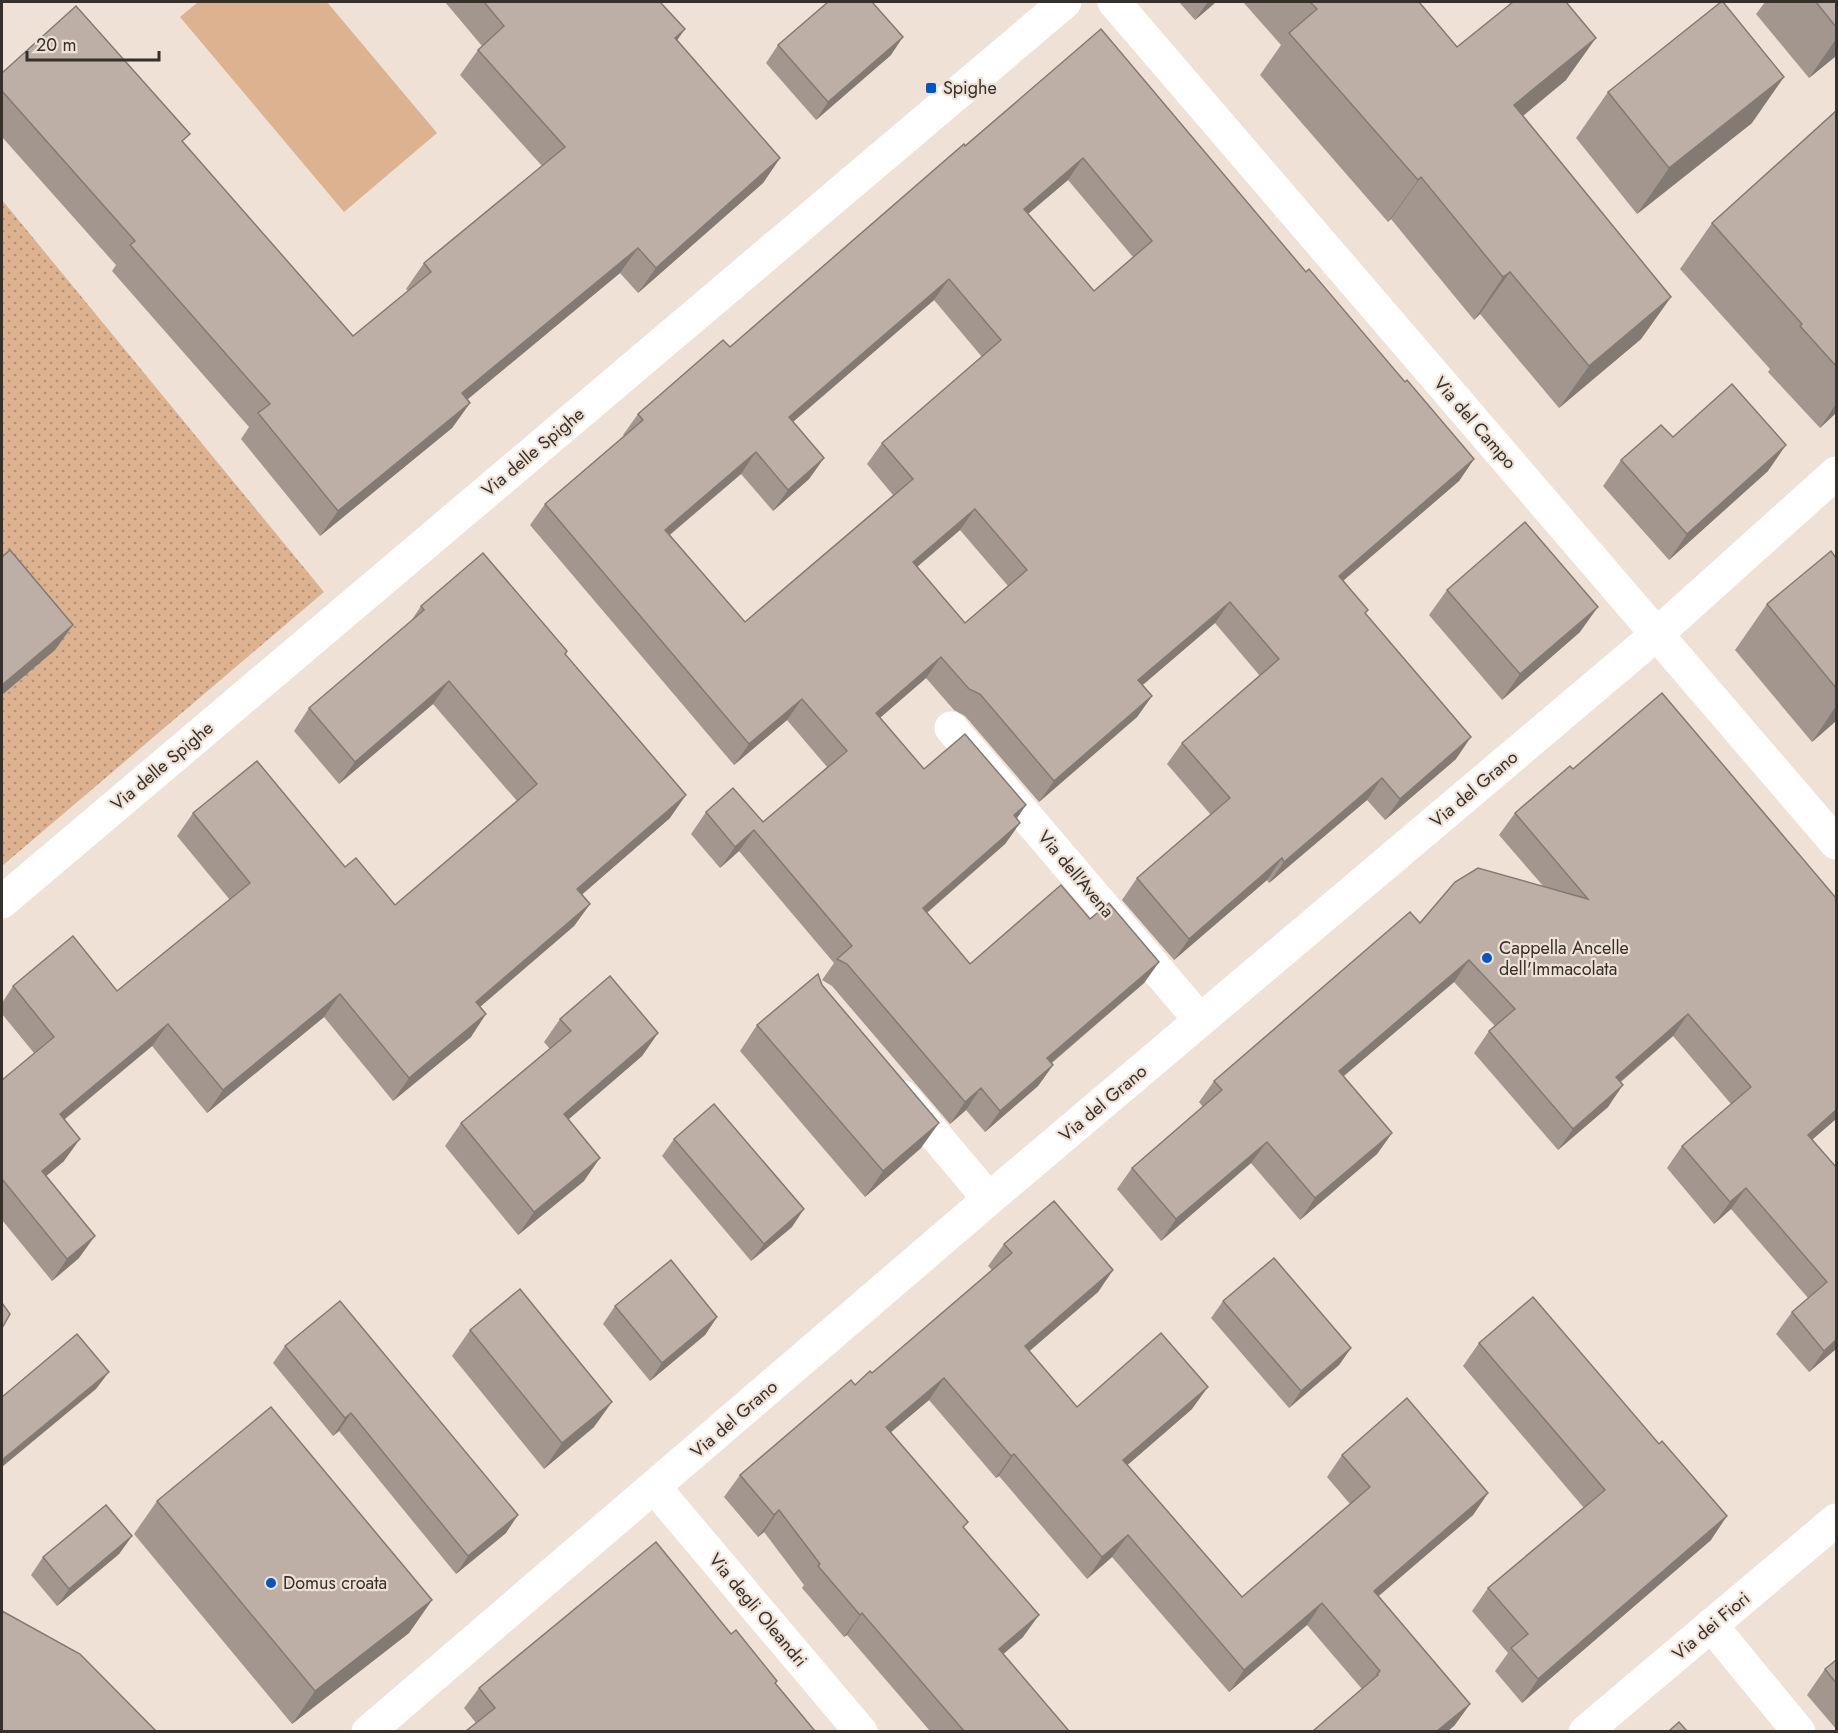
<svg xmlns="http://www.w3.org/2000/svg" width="1838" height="1733" viewBox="0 0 1838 1733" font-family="Jost,sans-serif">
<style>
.grass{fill:#dcb291}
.park{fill:url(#park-dots)}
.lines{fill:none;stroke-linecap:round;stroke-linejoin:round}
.minor{stroke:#fff;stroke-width:33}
.wall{fill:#a3968e;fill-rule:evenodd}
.shaded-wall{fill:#847a74}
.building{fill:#bdafa5;stroke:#847a74;stroke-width:1.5;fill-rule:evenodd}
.poi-dot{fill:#0356bf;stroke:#f0e1d6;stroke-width:2}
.labels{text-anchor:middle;stroke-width:4.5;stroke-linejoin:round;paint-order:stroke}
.poi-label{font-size:18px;fill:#35302b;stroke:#f0e1d6;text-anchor:start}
.street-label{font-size:18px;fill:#35302b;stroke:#f0e1d6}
</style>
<defs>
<pattern id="park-dots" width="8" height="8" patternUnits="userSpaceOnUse" patternTransform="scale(1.5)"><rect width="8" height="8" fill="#dcb291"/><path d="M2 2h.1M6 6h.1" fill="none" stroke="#b39177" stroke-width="1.8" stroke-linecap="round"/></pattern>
</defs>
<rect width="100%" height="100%" fill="#f0e1d6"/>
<polygon class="grass" points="198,2 327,2 437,133 344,212 180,17"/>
<polygon class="park" points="2,200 324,592 2,866"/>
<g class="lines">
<g class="minor">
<polyline points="1114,2 1836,843"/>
<polyline points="951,728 1200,1020"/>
<polyline points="2,902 1065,2"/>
<polyline points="903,1097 989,1199"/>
<polyline points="655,1488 861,1732"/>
<polyline points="1711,1625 1799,1732"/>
<polyline points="368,1732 989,1199 1657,634 1836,473"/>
<polyline points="1585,1732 1836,1520"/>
</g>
</g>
<g class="wall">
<polygon points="445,2 660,2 677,40 780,158 763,183 638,293 620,273 467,399 470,403 452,428 320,536 241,439 249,427 112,271 116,265 2,137 2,73 183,143 353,336 408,291 406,289 424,263 542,166 460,75 478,50 482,46"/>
<polygon points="1179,2 1216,2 1195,20"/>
<polygon points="1243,2 1419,2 1457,47 1566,80 1523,116 1671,297 1641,339 1559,408 1480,314 1474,320 1391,219 1388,222 1260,75 1281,45"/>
<polygon points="1765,2 1836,2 1836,56 1809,78 1756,14"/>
<path d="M1101 29 1306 272 1474 459 1459 481 1343 581 1365 614 1456 759 1385 820 1367 800 1269 883 1267 880 1174 960 1122 900 1137 878 1211 815 1167 764 1182 743 1260 676 1215 623 1142 685 1152 696 1137 717 1039 802 965 716 954 710 926 678 880 718 924 769 1016 818 1020 823 1005 844 927 913 970 964 1090 919 1159 962 1144 983 1052 1063 1053 1065 1038 1086 985 1132 966 1110 950 1124 832 986 822 980 834 963 739 851 720 868 691 834 706 812 763 822 827 767 787 720 734 765 530 525 545 504 624 436 623 435 638 414 730 347ZM1068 180 1133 257 1094 291 1028 214ZM934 300 982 357 882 443 867 464 893 495 745 622 670 535 741 474 773 511 809 479 824 458 793 422ZM960 530 1008 586 965 623 917 567Z"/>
<polygon points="778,45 891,55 816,120 766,63"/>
<polygon points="1608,92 1752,123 1637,214 1576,138"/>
<polygon points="1836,111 1836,413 1820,428 1768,372 1770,369 1680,269 1712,223"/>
<polygon points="1673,437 1768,471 1669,560 1603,486 1621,460"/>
<polygon points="1836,558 1836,721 1812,742 1735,650 1767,604"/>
<polygon points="1447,590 1580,632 1502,700 1429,615"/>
<polygon points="421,606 567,651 565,654 670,818 582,894 590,904 574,926 480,1007 471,1037 393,1101 324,1017 207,1113 152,1046 64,1120 64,1161 46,1176 79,1258 52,1281 2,1220 2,1080 34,1053 2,1014 2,1003 13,986 117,991 230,900 177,836 193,813 345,867 395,905 517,801 433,704 339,784 294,731 309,708 411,621"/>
<polygon points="1573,769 1836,898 1836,1119 1813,1139 1836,1349 1809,1372 1776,1334 1792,1312 1808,1298 1731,1209 1714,1224 1667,1168 1682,1146 1731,1104 1673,1036 1621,1082 1608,1107 1558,1150 1474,1053 1489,1031 1495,1026 1454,982 1343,1076 1392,1133 1377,1154 1300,1220 1251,1163 1161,1241 1117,1189 1132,1168 1203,1107 1199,1102 1214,1081 1420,923 1544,887 1499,835 1515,813"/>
<polygon points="822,985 921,1148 865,1197 740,1051 757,1025"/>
<polygon points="560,1019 658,1033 642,1056 569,1119 584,1181 518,1235 445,1146 461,1123 550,1049 544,1042"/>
<polygon points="674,1139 792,1227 751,1261 662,1156"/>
<polygon points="1004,1244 1113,1270 1098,1292 1029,1351 1077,1407 1192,1409 1127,1465 1242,1597 1350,1504 1327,1477 1342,1455 1488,1493 1473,1515 1378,1596 1470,1704 1454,1726 1362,1689 1307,1625 1229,1692 1112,1557 1087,1579 999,1476 996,1478 929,1400 891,1432 964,1528 1023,1637 1003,1654 1069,1731 930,1731 847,1635 844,1637 802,1588 804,1585 764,1532 758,1537 724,1497 740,1475 855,1385 872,1373 992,1270 988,1266"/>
<polygon points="1223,1301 1351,1348 1339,1365 1289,1408 1211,1318"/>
<polygon points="615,1306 717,1317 705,1335 650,1381 603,1324"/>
<polygon points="470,1330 594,1427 544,1469 452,1356"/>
<polygon points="1479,1343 1711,1540 1522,1703 1495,1671 1508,1653 1472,1611 1488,1588 1584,1508 1463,1366"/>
<polygon points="285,1346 506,1533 456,1574 339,1431 333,1436 273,1363"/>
<polygon points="157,1501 432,1600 409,1633 292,1724 134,1534"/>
<polygon points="132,1536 119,1554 57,1606 31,1575 43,1557"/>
<polygon points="731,1634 777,1681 776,1683 476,1723 464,1708 479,1688"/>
<polygon points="1836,1660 1836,1729 1807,1695 1825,1669"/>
</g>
<g class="shaded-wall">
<polygon points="1208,2 1216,2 1195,20"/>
<polygon points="685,29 667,55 675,38"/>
<polygon points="903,37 891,55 816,120 828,102"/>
<polygon points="1596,38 1566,80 1484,148 1514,105"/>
<polygon points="1836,39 1836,56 1809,78"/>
<polygon points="1784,77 1752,123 1637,214 1669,168"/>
<polygon points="780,158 763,183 638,293 656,268"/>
<polygon points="1083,158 1068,180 1009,230 1024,209"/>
<polygon points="1421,177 1391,219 1388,222 1418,180"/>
<polygon points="638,248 620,273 444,419 462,393"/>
<polygon points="1510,272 1480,314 1474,320 1503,277"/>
<polygon points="949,279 934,300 774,438 789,417"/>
<polygon points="1671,297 1641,339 1559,408 1589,366"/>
<polygon points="470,403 452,428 320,536 338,511"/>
<polygon points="1836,404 1836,413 1820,428"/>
<polygon points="1786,445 1768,471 1669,560 1687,534"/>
<polygon points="756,452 741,474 650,551 665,530"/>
<polygon points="824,458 809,479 773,511 788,490"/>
<polygon points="1474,459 1459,481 1324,597 1339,576"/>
<polygon points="975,509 960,530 898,583 913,562"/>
<polygon points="1230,602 1215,623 1123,702 1138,680"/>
<polygon points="1598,607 1580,632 1502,700 1520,674"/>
<polygon points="73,625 55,650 2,695 2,685"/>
<polygon points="941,657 926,678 861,734 876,713"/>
<polygon points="449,681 433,704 339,784 355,762"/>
<polygon points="1152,696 1137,717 1039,802 1054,781"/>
<polygon points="802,699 787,720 734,765 749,744"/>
<polygon points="1836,706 1836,721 1812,742"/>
<polygon points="1471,737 1456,759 1385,820 1400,799"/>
<polygon points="1382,778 1367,800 1269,883 1284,862"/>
<polygon points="686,795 670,818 562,912 577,889"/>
<polygon points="1026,805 1011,827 1014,815"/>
<polygon points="1020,823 1005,844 908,929 923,908"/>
<polygon points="754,830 739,851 720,868 735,847"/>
<polygon points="1282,858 1267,880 1174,960 1189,939"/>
<polygon points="590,904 574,926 460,1024 476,1002"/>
<polygon points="1469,960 1454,982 1324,1093 1339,1071"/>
<polygon points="1159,962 1144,983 1032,1079 1047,1058"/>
<polygon points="340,994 324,1017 207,1113 223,1090"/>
<polygon points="486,1014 471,1037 393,1101 409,1078"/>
<polygon points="1688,1014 1673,1036 1601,1098 1616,1077"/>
<polygon points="168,1024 152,1046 44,1136 60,1114"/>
<polygon points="658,1033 642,1056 548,1137 564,1114"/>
<polygon points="1053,1065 1038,1086 985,1132 1000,1111"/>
<polygon points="1623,1085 1608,1107 1558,1150 1573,1129"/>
<polygon points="981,1088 966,1110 950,1124 965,1102"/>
<polygon points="1836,1110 1836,1119 1793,1156 1808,1135"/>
<polygon points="939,1123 921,1148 865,1197 883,1171"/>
<polygon points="1392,1133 1377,1154 1300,1220 1315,1198"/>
<polygon points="80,1139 64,1161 26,1193 42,1171"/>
<polygon points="1267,1142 1251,1163 1161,1241 1176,1219"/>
<polygon points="600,1158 584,1181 518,1235 534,1212"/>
<polygon points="1746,1188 1731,1209 1714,1224 1730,1202"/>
<polygon points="804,1209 792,1227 751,1261 764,1244"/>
<polygon points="95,1236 79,1258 52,1281 67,1259"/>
<polygon points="1113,1270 1098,1292 1010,1368 1025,1346"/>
<polygon points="717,1317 705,1335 650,1381 662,1363"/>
<polygon points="1836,1340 1836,1349 1809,1372 1824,1351"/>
<polygon points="1351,1348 1339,1365 1289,1408 1301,1391"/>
<polygon points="109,1372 96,1389 2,1467 2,1460"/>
<polygon points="944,1378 929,1400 871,1449 886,1427"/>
<polygon points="1208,1387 1192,1409 1108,1482 1123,1460"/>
<polygon points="612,1402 594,1427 544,1469 562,1443"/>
<polygon points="351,1413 339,1431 333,1436 345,1418"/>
<polygon points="1014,1454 999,1476 996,1478 1011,1456"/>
<polygon points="1488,1493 1473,1515 1359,1613 1374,1591"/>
<polygon points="779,1510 764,1532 758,1537 774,1515"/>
<polygon points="518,1515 506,1533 456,1574 468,1556"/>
<polygon points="1727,1516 1711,1540 1522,1703 1538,1679"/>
<polygon points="1128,1535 1112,1557 1087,1579 1102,1557"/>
<polygon points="132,1536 119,1554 57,1606 69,1589"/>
<polygon points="432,1600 409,1633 292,1724 315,1691"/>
<polygon points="1322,1603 1307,1625 1229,1692 1244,1670"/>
<polygon points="862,1613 847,1635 844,1637 860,1615"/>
<polygon points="1039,1615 1023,1637 984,1671 999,1649"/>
<polygon points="1470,1704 1454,1726 1448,1731 1437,1731"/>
</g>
<g class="building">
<polygon points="484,2 660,2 685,29 675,38 780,158 656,268 638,248 462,393 470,403 338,511 258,413 270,404 130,245 135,241 2,91 2,73 76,6 190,134 182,141 353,336 431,272 424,263 565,147 478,50 504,26"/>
<polygon points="828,2 872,2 903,37 828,102 778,45"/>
<polygon points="1310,2 1419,2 1457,47 1513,2 1566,2 1596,38 1514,105 1671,297 1589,366 1510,272 1503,277 1421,177 1418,180 1289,33 1317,9"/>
<polygon points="1721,2 1723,2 1784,77 1669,168 1608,92"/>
<polygon points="1816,2 1836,2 1836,27"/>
<path d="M1101 29 1306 272 1309 269 1405 382 1407 380 1474 459 1339 576 1368 610 1365 613 1471 737 1400 799 1382 778 1284 862 1282 858 1189 939 1137 878 1230 798 1182 743 1279 659 1230 602 1138 680 1152 696 1054 781 980 694 969 689 941 657 876 713 924 769 965 734 1026 805 1014 815 1020 823 923 908 970 964 1061 885 1090 919 1109 903 1159 962 1047 1058 1053 1065 1000 1111 981 1088 965 1102 847 964 837 959 852 946 754 830 735 847 706 812 733 788 763 822 847 751 802 699 749 744 545 504 643 420 638 414 723 340 730 347 964 144 965 146ZM1083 158 1152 241 1094 291 1024 209ZM949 279 1001 340 882 443 913 479 745 622 665 530 756 452 788 490 824 458 789 417ZM975 509 1027 570 965 623 913 562Z"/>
<polygon points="1836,111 1836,366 1800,326 1802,324 1712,223"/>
<polygon points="1732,384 1786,445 1687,534 1621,460 1661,425 1673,437"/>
<polygon points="1525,522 1598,607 1520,674 1447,590"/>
<polygon points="10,550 73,625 2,685 2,557"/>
<polygon points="1831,551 1836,558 1836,688 1767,604"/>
<polygon points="483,553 567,651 565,654 686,795 577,889 590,904 476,1002 486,1014 409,1078 340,994 223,1090 168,1024 60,1114 80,1139 42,1171 95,1236 67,1259 2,1179 2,1080 54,1037 13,986 73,936 117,991 250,883 193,813 257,761 345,867 356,858 395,905 537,784 449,681 355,762 309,708 424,610 421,606"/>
<polygon points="1662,693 1836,898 1836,1110 1808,1135 1836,1167 1836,1340 1824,1351 1792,1312 1827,1282 1746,1188 1730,1202 1682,1146 1751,1087 1688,1014 1616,1077 1623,1085 1573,1129 1489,1031 1515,1009 1469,960 1339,1071 1392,1133 1315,1198 1267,1142 1176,1219 1132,1168 1222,1090 1214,1081 1410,912 1420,923 1455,882 1478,868 1588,899 1515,813 1570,766 1573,769"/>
<polygon points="818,974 822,985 939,1123 883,1171 757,1025"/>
<polygon points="610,976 658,1033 564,1114 600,1158 534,1212 461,1123 571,1031 560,1019"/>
<polygon points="714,1104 804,1209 764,1244 674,1139"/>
<polygon points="1054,1201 1113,1270 1025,1346 1077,1407 1161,1333 1208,1387 1123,1460 1242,1597 1370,1487 1342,1455 1407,1398 1488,1493 1374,1591 1470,1704 1437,1731 1313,1731 1378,1675 1377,1674 1380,1671 1322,1603 1244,1670 1128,1535 1102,1557 1014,1454 1011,1456 944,1378 886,1427 968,1522 963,1527 1039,1615 999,1649 1069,1731 964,1731 862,1613 860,1615 818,1566 820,1564 779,1510 774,1515 740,1475 851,1380 855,1385 870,1371 872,1373 1012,1253 1004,1244"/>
<polygon points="1274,1258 1351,1348 1301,1391 1223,1301"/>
<polygon points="671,1260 717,1317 662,1363 615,1306"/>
<polygon points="520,1289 612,1402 562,1443 470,1330"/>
<polygon points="1533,1297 1659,1444 1662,1441 1727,1516 1538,1679 1511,1648 1528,1634 1488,1588 1605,1490 1479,1343"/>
<polygon points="340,1301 518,1515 468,1556 351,1413 345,1418 285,1346"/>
<polygon points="2,1303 10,1314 2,1328"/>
<polygon points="77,1334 109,1372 2,1460 2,1397"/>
<polygon points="271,1407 432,1600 315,1691 157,1501"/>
<polygon points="106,1505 132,1536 69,1589 43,1557"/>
<polygon points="656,1542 731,1634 736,1630 777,1681 775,1683 815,1731 466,1731 495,1708 479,1688"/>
<polygon points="2,1611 80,1654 156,1731 2,1731"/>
<polygon points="1836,1660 1836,1683 1825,1669"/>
<polygon points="1679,1722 1687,1731 1669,1731"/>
</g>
<g class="poi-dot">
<rect x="925" y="82" width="12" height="12" rx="3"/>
<circle cx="1487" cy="958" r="6"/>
<circle cx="271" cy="1583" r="6"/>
</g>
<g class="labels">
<g class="poi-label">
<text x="943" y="94">Spighe</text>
<text x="1499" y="954">Cappella Ancelle<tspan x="1499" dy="21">dell'Immacolata</tspan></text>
<text x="283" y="1589">Domus croata</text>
</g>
<g class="street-label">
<text transform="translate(1475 423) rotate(49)" y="6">Via del Campo</text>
<text transform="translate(533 452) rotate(-40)" y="6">Via delle Spighe</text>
<text transform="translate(162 766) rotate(-40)" y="6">Via delle Spighe</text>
<text transform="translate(1474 789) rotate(-40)" y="6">Via del Grano</text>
<text transform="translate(1076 874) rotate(50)" y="6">Via dell'Avena</text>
<text transform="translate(1103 1103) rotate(-40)" y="6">Via del Grano</text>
<text transform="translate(734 1419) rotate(-41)" y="6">Via del Grano</text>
<text transform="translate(758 1610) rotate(50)" y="6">Via degli Oleandri</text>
<text transform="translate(1711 1626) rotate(-40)" y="6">Via dei Fiori</text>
</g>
</g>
<rect width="1838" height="1733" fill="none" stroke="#35302b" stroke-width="6"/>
<path d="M27 51v9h132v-9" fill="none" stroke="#35302b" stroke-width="3"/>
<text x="36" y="51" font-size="18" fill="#35302b" stroke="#f0e1d6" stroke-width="4.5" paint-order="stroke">20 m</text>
</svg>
